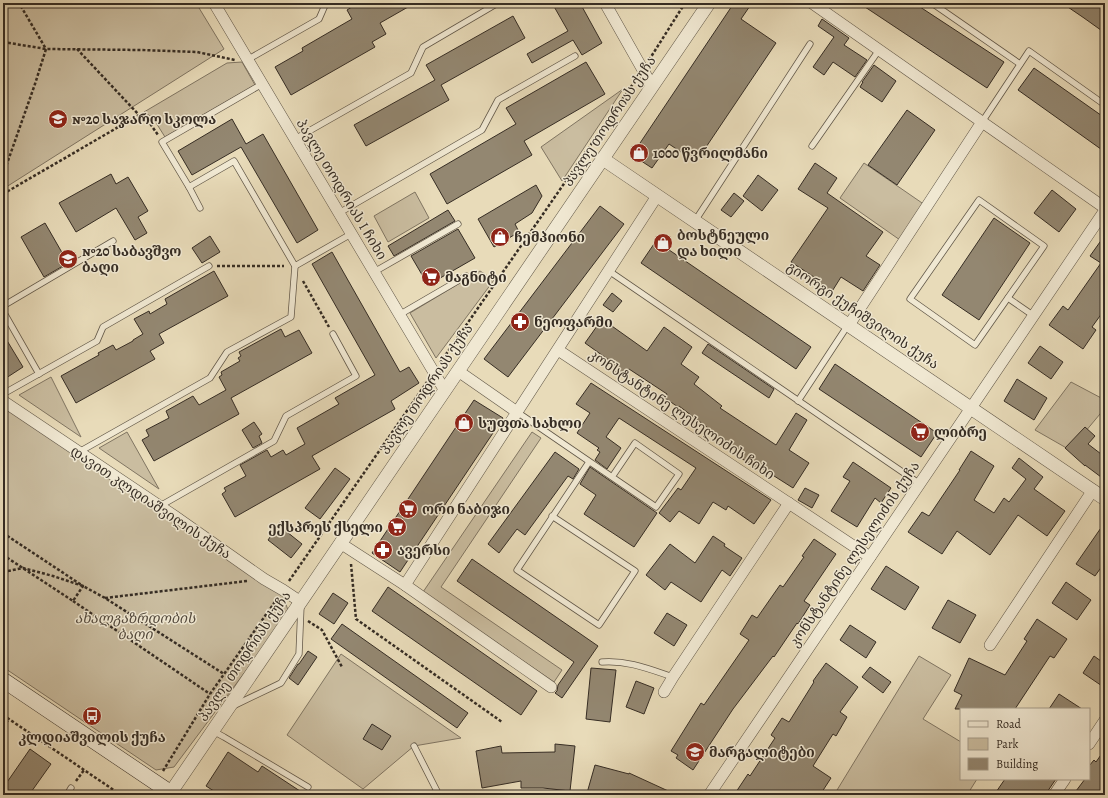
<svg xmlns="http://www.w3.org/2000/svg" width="1108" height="798" viewBox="0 0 1108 798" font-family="Alegreya,'Noto Serif Georgian',serif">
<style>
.green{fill:#cabda0;stroke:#807562}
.building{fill:#938771;stroke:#362d24}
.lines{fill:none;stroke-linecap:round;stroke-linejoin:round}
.service-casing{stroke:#625849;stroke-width:7}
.minor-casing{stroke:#625849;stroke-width:12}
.tertiary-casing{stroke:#625849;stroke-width:14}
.secondary-casing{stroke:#362d24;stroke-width:16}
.path{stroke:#362d24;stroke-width:2.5;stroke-dasharray:3 2;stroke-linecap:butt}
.service{stroke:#f0e8d2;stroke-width:5.5}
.minor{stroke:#f0e8d2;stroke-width:11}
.tertiary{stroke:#f0e8d2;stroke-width:13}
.secondary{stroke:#f0e8d2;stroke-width:15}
.labels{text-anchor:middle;stroke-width:3;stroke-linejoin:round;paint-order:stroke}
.poi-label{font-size:14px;font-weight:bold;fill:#362d24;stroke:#f0e8d2;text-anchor:start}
.street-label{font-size:14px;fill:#362d24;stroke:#f0e8d2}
.park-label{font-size:14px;font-style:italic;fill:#544a3d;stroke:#f0e8d2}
</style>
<rect width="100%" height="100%" fill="#e8dbb9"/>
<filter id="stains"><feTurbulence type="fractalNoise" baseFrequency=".005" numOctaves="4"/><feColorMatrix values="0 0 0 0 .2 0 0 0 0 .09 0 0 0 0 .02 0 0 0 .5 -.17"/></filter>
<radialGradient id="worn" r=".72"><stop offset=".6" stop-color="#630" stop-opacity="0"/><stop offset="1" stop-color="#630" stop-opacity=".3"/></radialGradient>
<g class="green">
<polygon points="3,3 196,3 224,49 3,189"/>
<polygon points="242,62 255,85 165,137 153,118 144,112 227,63"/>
<polygon points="623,89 562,181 541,147"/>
<polygon points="864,163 925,205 900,240 840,198"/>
<polygon points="415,192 429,218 388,242 374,216"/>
<polygon points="480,271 494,280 436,358 410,313"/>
<polygon points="51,377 81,437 19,395"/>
<polygon points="1071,382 1105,400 1105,408 1070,450 1035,430"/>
<polygon points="3,406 283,596 289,613 174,767 156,770 3,667"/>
<polygon points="127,432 159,489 99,448"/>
<polygon points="532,432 541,438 441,587 562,670 554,682 423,592"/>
<polygon points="341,654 461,738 414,746 363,789 287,735"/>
<polygon points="919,656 951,675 923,719 961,742 961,779 977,779 967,795 834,795"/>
</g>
<g class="building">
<polygon points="358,3 415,3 380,23 386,34 372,42 375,47 291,95 275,67 303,51 302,48 352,19 347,10"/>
<polygon points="552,3 580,3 602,43 582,55 573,40 532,63 527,54 568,31"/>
<polygon points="734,3 752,3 741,19 776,43 696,162 669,144 652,168 632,155"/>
<polygon points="859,3 914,3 1004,62 987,88"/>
<polygon points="1062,3 1105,3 1105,33 1084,18"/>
<polygon points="513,16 525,38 441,85 449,100 366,146 354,125 435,80 426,65"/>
<polygon points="822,19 849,38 844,45 867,60 855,77 833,62 824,75 813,67 834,37 818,26"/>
<polygon points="586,62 605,94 524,141 532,155 447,204 430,174 516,124 506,108"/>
<polygon points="874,65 896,81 882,102 860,87 863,82 862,82"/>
<polygon points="1034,68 1105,118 1105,152 1018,90"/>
<polygon points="907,110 935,130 897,185 868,165"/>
<polygon points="232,119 246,144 263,134 318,230 297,243 241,147 192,175 178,151"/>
<polygon points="815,163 837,178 827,193 883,232 866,256 880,265 863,291 841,277 831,293 812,281 814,277 791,262 828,208 798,189"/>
<polygon points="111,174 116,184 128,177 148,211 138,217 147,233 135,240 116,208 76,232 59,203"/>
<polygon points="758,175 778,190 762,211 743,196"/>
<polygon points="536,185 542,196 532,213 515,224 519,232 494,247 478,219"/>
<polygon points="1052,190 1076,209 1059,232 1034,213"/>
<polygon points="734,193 744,201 731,217 721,210"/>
<polygon points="600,206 624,224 508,377 484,359"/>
<polygon points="448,210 455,221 394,256 388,246"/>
<polygon points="994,218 1030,243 979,320 942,295"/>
<polygon points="45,223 68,263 44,277 21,237"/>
<polygon points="458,229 475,258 428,285 411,256"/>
<polygon points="1105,235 1105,309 1092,327 1096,330 1083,349 1049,325 1063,306 1068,310 1101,263 1090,256"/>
<polygon points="210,236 220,252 202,263 192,248"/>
<polygon points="656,241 811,347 796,369 641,263"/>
<polygon points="332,252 400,372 409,367 419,383 391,401 395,409 312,456 320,469 235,517 222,494 226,491 224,488 246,476 240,465 267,450 271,457 283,450 286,455 305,444 297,428 339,404 335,398 375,375 312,264"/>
<polygon points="214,271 228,296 159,334 164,343 150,351 155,359 76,403 61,376 99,355 98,353 113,345 116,350 133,341 133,340 143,334 134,319 149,311 150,314 167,304 165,299"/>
<polygon points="612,293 622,301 613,312 603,305"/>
<polygon points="602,319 647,351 664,327 692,347 681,364 699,377 694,384 722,406 720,408 776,445 796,413 807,420 789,450 809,463 793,488 760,467 759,470 741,458 743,455 715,435 716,434 679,406 678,407 665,398 667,394 629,369 623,377 610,368 613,363 585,343"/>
<polygon points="281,329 285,337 299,330 312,353 231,398 239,414 154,461 142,440 149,436 146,430 169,418 166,411 193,396 199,405 226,390 219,377 222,375 221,372 240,361 238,358 241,356 239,352"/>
<polygon points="3,334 23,367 3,380"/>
<polygon points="708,344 774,389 769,398 702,353"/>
<polygon points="1040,346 1063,362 1051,379 1028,363"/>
<polygon points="835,364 937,433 921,457 819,389"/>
<polygon points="1017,379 1047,398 1034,420 1004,401"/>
<polygon points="591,383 771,500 754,524 728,506 726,510 713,502 699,524 679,511 670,522 659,513 678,488 681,490 696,468 619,418 606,437 621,448 607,469 595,460 600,452 597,450 599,448 577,433 590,413 576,404"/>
<polygon points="474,400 503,418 400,572 372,553"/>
<polygon points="254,422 262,434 259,436 262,443 253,448 242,430"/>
<polygon points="1085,427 1095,436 1088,444 1105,457 1105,480 1085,465 1085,466 1065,448"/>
<polygon points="971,451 994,466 974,500 994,513 1004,498 1009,502 1026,479 1012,468 1019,458 1043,477 1034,489 1065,511 1047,536 1018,515 990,555 957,531 942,554 908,532 922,512 929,516 960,470 959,470"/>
<polygon points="555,452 579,469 573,479 568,476 525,535 517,529 499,553 488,544"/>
<polygon points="853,462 891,488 881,503 875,498 857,527 831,511 850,481 843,477"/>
<polygon points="590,467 657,513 634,547 584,514 596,495 580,484"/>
<polygon points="335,468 350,479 320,519 305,508"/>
<polygon points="805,488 819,495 812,508 798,500"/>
<polygon points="282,520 291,527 287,532 302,544 291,558 268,540"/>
<polygon points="1105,522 1105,562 1095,576 1076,564"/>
<polygon points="713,536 725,544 724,546 742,558 730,576 722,570 701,602 671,582 665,590 646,575 670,544 695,563"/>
<polygon points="814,539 836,554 804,601 810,605 798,624 797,623 774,657 773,656 733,709 693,770 676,758 678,755 671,751 701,703 704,705 749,640 740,634 752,615 757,618 780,585 783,587 804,557 802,556"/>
<polygon points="472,559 598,646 562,698 555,693 557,691 558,685 574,662 457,581"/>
<polygon points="886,566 919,587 905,610 871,589"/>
<polygon points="1066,582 1091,600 1077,620 1052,603"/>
<polygon points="388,587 537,691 521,715 372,611"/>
<polygon points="333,593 348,603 334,624 319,614"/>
<polygon points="948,600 976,615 960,643 932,628"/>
<polygon points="667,613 687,625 674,646 654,633"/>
<polygon points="1037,619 1067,639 1054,658 1050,656 1015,709 955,709 962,695 954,691 969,658 1005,675 1027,641 1024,639"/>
<polygon points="342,624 468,713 457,728 331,639"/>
<polygon points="850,625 876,642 866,658 840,640"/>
<polygon points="308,651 317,657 298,685 289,678 298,664 299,664"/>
<polygon points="1094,656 1105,664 1105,688 1083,673"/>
<polygon points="826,663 858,687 840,712 847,717 836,736 833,734 813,766 831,778 820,795 734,795 748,774 750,776 775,738 771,735 782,718 789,722 814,682 813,681"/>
<polygon points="870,667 891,682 883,693 862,677"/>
<polygon points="591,668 616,670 610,722 586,719"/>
<polygon points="636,681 654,688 644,714 626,707"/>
<polygon points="1059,694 1082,709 1049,709"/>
<polygon points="372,724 391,736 382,750 363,739"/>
<polygon points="555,744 575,746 570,791 543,788 521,788 521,781 482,788 476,751 501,746 502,753 555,752"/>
<polygon points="30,749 51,764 29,795 3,795 3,788"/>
<polygon points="1105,749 1105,795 1073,795 1085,779 1089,779 1089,766 1094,760 1096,762"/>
<polygon points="228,752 258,772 262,766 306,795 220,795 206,786"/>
<polygon points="595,765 629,774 629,773 677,795 595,795 587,793"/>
<polygon points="1005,779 1056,779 1045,795 994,795"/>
</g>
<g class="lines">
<g class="service-casing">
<g id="service">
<polyline points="932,3 1020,64"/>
<polyline points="247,60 319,19 326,3"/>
<polyline points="262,84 162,142 189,187 234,161 295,266 351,234"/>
<polyline points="982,122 1029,51 1105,105"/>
<polyline points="295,139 411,73 423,47 498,3"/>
<polyline points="812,146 879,50"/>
<polyline points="189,187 200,208"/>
<polygon points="979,200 1044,246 975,345 910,299"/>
<polyline points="339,213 482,130 498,100 575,56"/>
<polyline points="695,221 810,44"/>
<polyline points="609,271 920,484"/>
<polyline points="374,272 458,224"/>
<polyline points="1008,298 1034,316"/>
<polyline points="3,306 113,241"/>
<polyline points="3,311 39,374"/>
<polyline points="399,315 466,276"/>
<polyline points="3,394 97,341 103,327 209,266"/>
<polyline points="798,401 848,325"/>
<polyline points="517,412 612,477 656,507 679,474 635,443 612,477"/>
<polyline points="79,452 210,378 227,352 291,317 295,266"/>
<polyline points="160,506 274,441 286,416 356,376 333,334"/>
<polyline points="552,516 635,571 599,625 517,570 589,462"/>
<path d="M602 662C627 660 649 669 673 677"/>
<polyline points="233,706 281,683 299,654 301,606"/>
<polyline points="213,731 224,737 308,787"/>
<polyline points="414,746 439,795"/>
<polyline points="67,795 71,788"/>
</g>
</g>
<g class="minor-casing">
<g id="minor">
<polyline points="214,3 445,391"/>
<polyline points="605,3 652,86"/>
<polyline points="812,3 1105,208"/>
<polyline points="849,325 982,122"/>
<polyline points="558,350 870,557"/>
<polyline points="458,371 517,412"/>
<polyline points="3,401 173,515 264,579 283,590 301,602"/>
<polyline points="340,543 405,585 551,687"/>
<polyline points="405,585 657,196"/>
<polyline points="990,645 1093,490"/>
<polyline points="664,692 673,677 789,503"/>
<polyline points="1089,744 1105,720"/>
<polyline points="709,795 1105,210"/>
<polyline points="1054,795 1065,779"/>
</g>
</g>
<g class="tertiary-casing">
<g id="tertiary">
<polyline points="603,159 1105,499"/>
<polyline points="169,795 709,3"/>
</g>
</g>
<g class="secondary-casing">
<polyline id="secondary" points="3,680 174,795"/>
</g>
<g class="path">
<polyline points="3,42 46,49 142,50 197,52 235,60"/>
<polyline points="77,49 139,115 149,122 158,135"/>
<polyline points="649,60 685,3"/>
<polyline points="3,175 35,84 46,49 19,3"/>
<polyline points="3,194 139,115"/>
<polyline points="217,266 284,266"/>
<polyline points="303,281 329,327"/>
<polyline points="440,363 635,81"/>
<polyline points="3,533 83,586 73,601 3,555"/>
<polyline points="351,564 356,619 502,722"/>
<polyline points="3,572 23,568 53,576 83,586 105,598 224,674"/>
<polyline points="289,581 427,382"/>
<polyline points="105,598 247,581"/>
<polyline points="73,601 210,694"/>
<polyline points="308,621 322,630 342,667"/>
<polyline points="3,715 121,795"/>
<polyline points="3,727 9,719"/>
<polyline points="163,771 210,694 277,599"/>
<polyline points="76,781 84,770"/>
</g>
<use href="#service" class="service"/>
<use href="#minor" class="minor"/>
<use href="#tertiary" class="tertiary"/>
<use href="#secondary" class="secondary"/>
</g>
<defs>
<g id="school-disc" transform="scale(1)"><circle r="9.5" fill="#8f2418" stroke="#f0e8d2"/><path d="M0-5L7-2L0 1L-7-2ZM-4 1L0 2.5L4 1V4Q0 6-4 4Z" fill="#fff"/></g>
<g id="shop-disc" transform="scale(1)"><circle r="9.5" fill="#8f2418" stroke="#f0e8d2"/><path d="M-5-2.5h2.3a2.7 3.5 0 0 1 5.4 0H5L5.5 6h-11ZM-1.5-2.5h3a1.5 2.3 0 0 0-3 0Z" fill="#fff"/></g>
<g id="supermarket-disc" transform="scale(1)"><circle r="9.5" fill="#8f2418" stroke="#f0e8d2"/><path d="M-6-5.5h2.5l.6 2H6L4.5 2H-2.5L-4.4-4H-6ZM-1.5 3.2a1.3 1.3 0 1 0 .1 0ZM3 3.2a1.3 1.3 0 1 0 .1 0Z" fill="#fff"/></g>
<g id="pharmacy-disc" transform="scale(1)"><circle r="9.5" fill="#8f2418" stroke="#f0e8d2"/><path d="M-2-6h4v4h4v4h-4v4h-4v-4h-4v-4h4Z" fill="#fff"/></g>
<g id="bus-disc" transform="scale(1)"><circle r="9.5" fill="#8f2418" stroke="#f0e8d2"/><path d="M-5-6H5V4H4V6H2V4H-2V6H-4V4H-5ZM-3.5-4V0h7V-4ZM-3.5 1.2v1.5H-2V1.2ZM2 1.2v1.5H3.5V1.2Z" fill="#fff"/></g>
</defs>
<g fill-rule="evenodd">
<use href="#school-disc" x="58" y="119"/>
<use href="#shop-disc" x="639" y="153"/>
<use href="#shop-disc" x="500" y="237"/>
<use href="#shop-disc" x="663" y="243"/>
<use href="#school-disc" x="68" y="259"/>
<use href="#supermarket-disc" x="431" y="277"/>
<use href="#pharmacy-disc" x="520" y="322"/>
<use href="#shop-disc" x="464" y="423"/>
<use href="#supermarket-disc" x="920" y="432"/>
<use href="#supermarket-disc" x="408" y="509"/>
<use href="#supermarket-disc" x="397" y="527"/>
<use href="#pharmacy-disc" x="383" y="550"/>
<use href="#bus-disc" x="92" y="716"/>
<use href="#school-disc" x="695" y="752"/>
</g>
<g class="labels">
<g class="poi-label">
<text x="72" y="124">№20 საჯარო სკოლა</text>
<text x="653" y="158">1000 წვრილმანი</text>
<text x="677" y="240">ბოსტნეული<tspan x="677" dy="16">და ხილი</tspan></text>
<text x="514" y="242">ჩემპიონი</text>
<text x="82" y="256">№20 საბავშვო<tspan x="82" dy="16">ბაღი</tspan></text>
<text x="445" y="282">მაგნიტი</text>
<text x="534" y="327">ნეოფარმი</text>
<text x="478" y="428">სუფთა სახლი</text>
<text x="934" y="437">ლიბრე</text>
<text x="422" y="514">ორი ნაბიჯი</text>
<text x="383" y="532" text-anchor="end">ექსპრეს ქსელი</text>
<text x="397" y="555">ავერსი</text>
<text x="92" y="742" text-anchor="middle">კლდიაშვილის ქუჩა</text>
<text x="709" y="757">მარგალიტები</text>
</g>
<g class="street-label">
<text transform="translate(609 121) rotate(-56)" y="5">პავლე თოდრიას ქუჩა</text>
<text transform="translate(342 189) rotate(59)" y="5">პავლე თოდრიას I ჩიხი</text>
<text transform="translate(863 315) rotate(34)" y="5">გიორგი ქუჩიშვილის ქუჩა</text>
<text transform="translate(426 389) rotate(-56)" y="5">პავლე თოდრიას ქუჩა</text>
<text transform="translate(682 414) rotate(34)" y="5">კონსტანტინე ლესელიძის ჩიხი</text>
<text transform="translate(151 502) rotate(34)" y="5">დავით კლდიაშვილის ქუჩა</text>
<text transform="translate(854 554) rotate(-56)" y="5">კონსტანტინე ლესელიძის ქუჩა</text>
<text transform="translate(244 656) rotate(-56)" y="5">პავლე თოდრიას ქუჩა</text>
</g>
<g class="park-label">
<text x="135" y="623">ახალგაზრდობის<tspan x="135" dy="16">ბაღი</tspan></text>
</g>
</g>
<rect width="1108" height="798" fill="none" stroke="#e8dbb9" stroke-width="16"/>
<rect x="4" y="4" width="1100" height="790" fill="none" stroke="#362d24" stroke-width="2"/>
<rect x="8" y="8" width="1092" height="782" fill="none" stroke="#362d24"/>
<rect x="960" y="708" width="130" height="72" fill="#f0e8d2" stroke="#a69d8c"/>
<rect x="968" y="721" width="20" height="6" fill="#f0e8d2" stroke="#a69d8c"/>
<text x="996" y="728" font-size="12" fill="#362d24">Road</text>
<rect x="968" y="738" width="20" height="12" fill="#cabda0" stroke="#a69d8c"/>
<text x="996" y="748" font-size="12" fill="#362d24">Park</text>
<rect x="968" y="758" width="20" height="12" fill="#938771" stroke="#a69d8c"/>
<text x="996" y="768" font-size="12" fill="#362d24">Building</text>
<rect width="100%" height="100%" filter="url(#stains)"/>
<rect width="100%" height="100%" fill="url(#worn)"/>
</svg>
